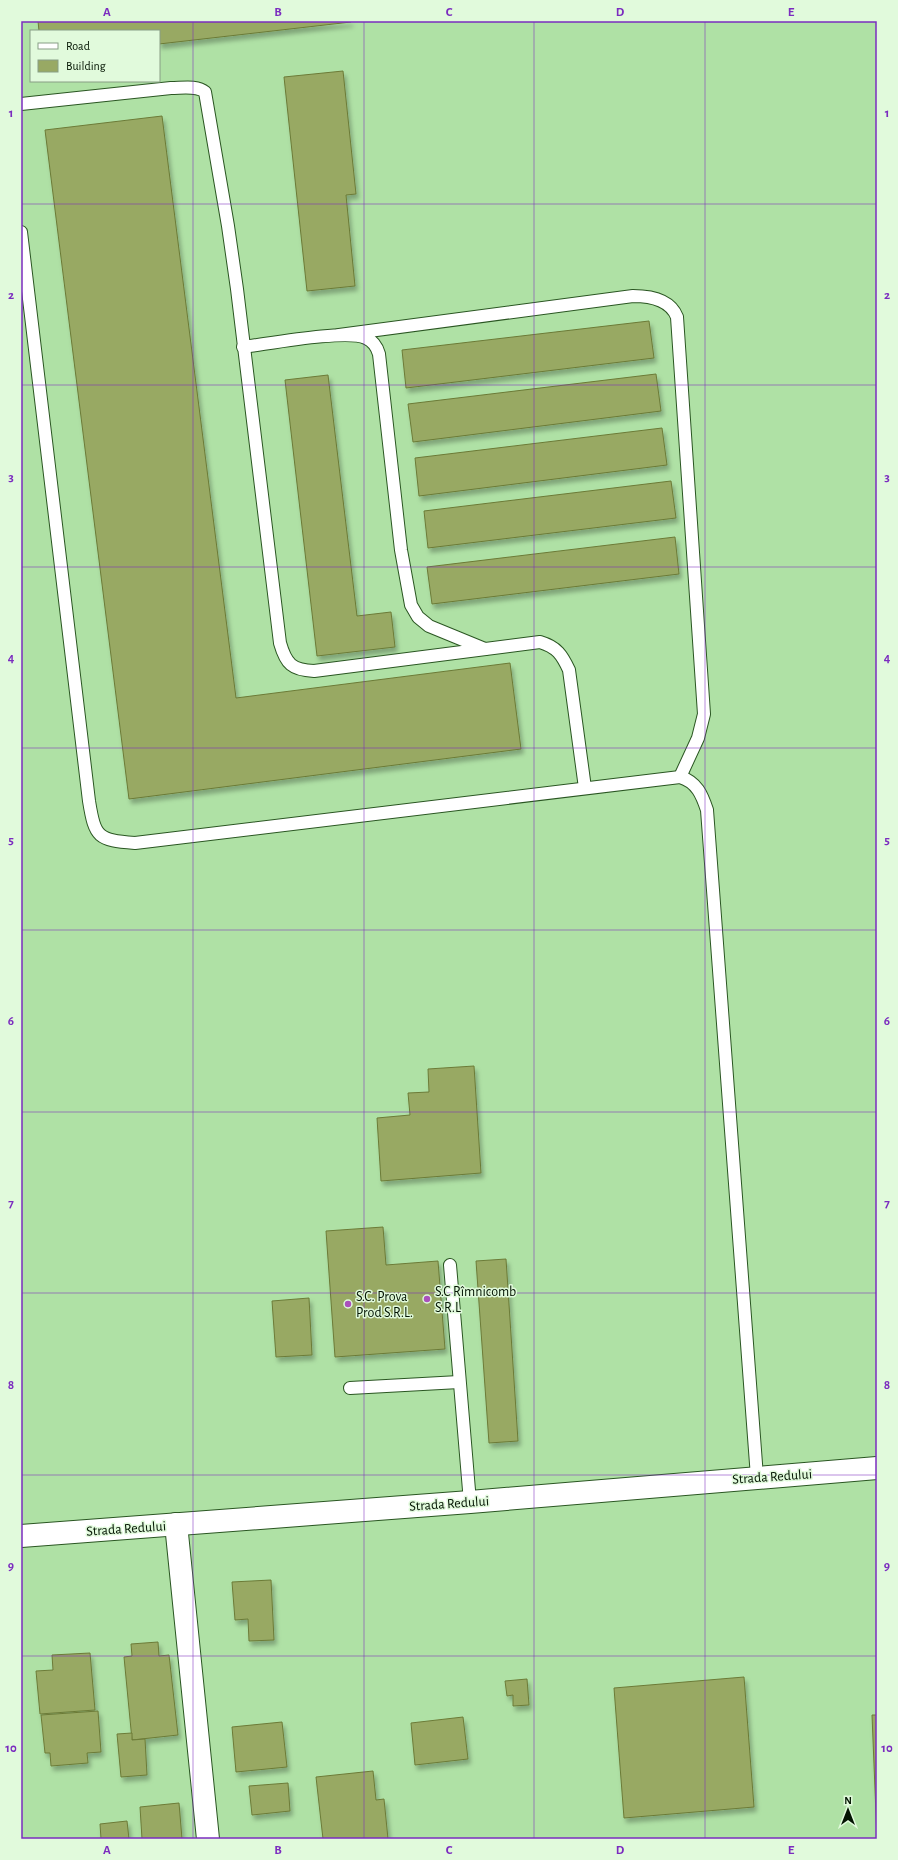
<svg xmlns="http://www.w3.org/2000/svg" width="898" height="1860" viewBox="0 0 898 1860" font-family="'Alegreya Sans',sans-serif">
<style>
.building{fill:#98a964;stroke:#6c7b37;filter:url(#shadow)}
.lines{fill:none;stroke-linecap:round;stroke-linejoin:round}
.lane-casing{stroke:#2a5622;stroke-width:14}
.street-casing{stroke:#2a5622;stroke-width:24}
.secondary-casing{stroke:#2a5622;stroke-width:24}
.lane{stroke:#fff;stroke-width:12}
.street{stroke:#fff;stroke-width:22}
.secondary{stroke:#fff;stroke-width:22}
.grid{fill:none;stroke:#7b2cbf;stroke-width:1;stroke-opacity:0.55}
.poi-dot{fill:#aa51bd;stroke:#e1fadc;stroke-width:1.5}
.labels{text-anchor:middle;stroke-width:3;stroke-linejoin:round;paint-order:stroke}
.poi-label{font-size:14px;fill:#031402;stroke:#e1fadc;text-anchor:start}
.street-label{font-size:14px;fill:#031402;stroke:#e1fadc}
.neatline{fill:none;stroke:#7b2cbf;stroke-width:1.5}
.grid-label{font-size:13px;text-anchor:middle;font-weight:bold;fill:#7b2cbf}
</style>
<defs>
<filter id="shadow"><feDropShadow dx="2.5" dy="4.5" stdDeviation="2" flood-color="#0004"/></filter>
</defs>
<rect width="100%" height="100%" fill="#afe1a5"/>
<g class="building">
<polygon points="38,21 350,21 351,22 159,44 159,31 39,31"/>
<polygon points="343,71 356,194 346,195 355,286 307,291 284,77"/>
<polygon points="162,116 236,698 510,663 521,749 129,799 45,130"/>
<polygon points="649,321 654,358 406,388 402,350"/>
<polygon points="656,374 661,411 413,442 408,404"/>
<polygon points="328,375 357,616 391,612 395,647 317,656 285,380"/>
<polygon points="662,428 667,465 419,496 415,458"/>
<polygon points="671,481 676,518 428,548 424,511"/>
<polygon points="675,537 679,574 432,604 427,567"/>
<polygon points="474,1066 481,1173 381,1181 377,1118 410,1115 408,1093 429,1092 428,1069"/>
<polygon points="383,1227 386,1265 438,1261 445,1349 335,1357 326,1231"/>
<polygon points="506,1259 518,1441 489,1443 476,1261"/>
<polygon points="309,1298 312,1355 276,1357 272,1301"/>
<polygon points="271,1580 274,1640 249,1641 248,1619 235,1620 232,1582"/>
<polygon points="158,1642 159,1656 169,1655 178,1735 132,1740 124,1657 132,1656 131,1644"/>
<polygon points="90,1653 95,1710 40,1714 36,1671 53,1670 52,1655"/>
<polygon points="744,1677 754,1807 624,1818 614,1688"/>
<polygon points="527,1679 529,1705 513,1706 513,1695 507,1696 505,1681"/>
<polygon points="98,1711 101,1752 87,1753 88,1763 51,1766 50,1753 45,1753 41,1715"/>
<polygon points="872,1715 877,1715 877,1839"/>
<polygon points="463,1717 468,1759 415,1765 411,1723"/>
<polygon points="282,1722 287,1767 236,1772 232,1727"/>
<polygon points="132,1733 132,1740 145,1739 147,1775 121,1777 117,1734"/>
<polygon points="373,1771 376,1800 384,1799 388,1839 323,1839 316,1777"/>
<polygon points="288,1783 290,1811 252,1815 249,1786"/>
<polygon points="179,1803 182,1839 142,1839 140,1807"/>
<polygon points="127,1821 129,1839 101,1839 100,1824"/>
</g>
<g class="lines">
<g class="lane-casing">
<g id="lane">
<path d="M21 104 171 88C182 88 197 85 205 92L228 226 237 289 280 643C286 664 292 670 314 671L540 642C557 647 562 655 569 670L585 788"/>
<path d="M21 232 89 801C95 838 98 840 135 843L680 777C697 782 702 795 707 810L757 1477"/>
<path d="M339 335 633 296C650 296 670 299 677 317L704 714 698 738 680 777"/>
<path d="M243 347C268 344 346 329 366 338 373 341 377 347 379 354L401 550 411 605 418 617 429 626 485 649"/>
<polyline points="450,1265 470,1502"/>
<polyline points="350,1388 459,1382"/>
</g>
</g>
<g class="street-casing">
<polyline id="street" points="176,1524 208,1839"/>
</g>
<g class="secondary-casing">
<polyline id="secondary" points="21,1536 470,1502 877,1468"/>
</g>
<use href="#lane" class="lane"/>
<use href="#street" class="street"/>
<use href="#secondary" class="secondary"/>
</g>
<path class="grid" d="M193 21V1839M364 21V1839M534 21V1839M705 21V1839M21 204H877M21 385H877M21 567H877M21 748H877M21 930H877M21 1112H877M21 1293H877M21 1475H877M21 1656H877"/>
<g class="poi-dot">
<circle cx="427" cy="1299" r="4"/>
<circle cx="348" cy="1304" r="4"/>
</g>
<g class="labels">
<g class="poi-label">
<text x="435" y="1296">S.C Rîmnicomb<tspan x="435" dy="16">S.R.L</tspan></text>
<text x="356" y="1301">S.C. Prova<tspan x="356" dy="16">Prod S.R.L.</tspan></text>
</g>
<g class="street-label">
<text transform="translate(772 1476) rotate(-4)" y="5">Strada Redului</text>
<text transform="translate(449 1503) rotate(-4)" y="5">Strada Redului</text>
<text transform="translate(126 1528) rotate(-4)" y="5">Strada Redului</text>
</g>
</g>
<rect width="898" height="1860" fill="none" stroke="#e1fadc" stroke-width="44"/>
<rect x="30" y="30" width="130" height="52" fill="#e1fadc" stroke="#889e85"/>
<rect x="38" y="43" width="20" height="6" fill="#ffffff" stroke="#889e85"/>
<text x="66" y="50" font-size="12" fill="#031402">Road</text>
<rect x="38" y="60" width="20" height="12" fill="#98a964" stroke="#889e85"/>
<text x="66" y="70" font-size="12" fill="#031402">Building</text>
<g transform="translate(848 1810)" stroke="#e1fadc" stroke-width="3" paint-order="stroke">
<path d="M0-3L7 15L0 10L-7 15Z" fill="#031402"/>
<text y="-6" font-size="11" font-weight="bold" text-anchor="middle" fill="#031402">N</text>
</g>
<rect x="22" y="22" width="854" height="1816" class="neatline"/>
<g class="grid-label">
<text x="107" y="16">A</text>
<text x="278" y="16">B</text>
<text x="449" y="16">C</text>
<text x="620" y="16">D</text>
<text x="791" y="16">E</text>
<text x="11" y="117">1</text>
<text x="887" y="117">1</text>
<text x="11" y="299">2</text>
<text x="887" y="299">2</text>
<text x="11" y="481">3</text>
<text x="887" y="481">3</text>
<text x="11" y="662">4</text>
<text x="887" y="662">4</text>
<text x="11" y="844">5</text>
<text x="887" y="844">5</text>
<text x="11" y="1025">6</text>
<text x="887" y="1025">6</text>
<text x="11" y="1207">7</text>
<text x="887" y="1207">7</text>
<text x="11" y="1389">8</text>
<text x="887" y="1389">8</text>
<text x="11" y="1570">9</text>
<text x="887" y="1570">9</text>
<text x="11" y="1752">10</text>
<text x="887" y="1752">10</text>
<text x="107" y="1854">A</text>
<text x="278" y="1854">B</text>
<text x="449" y="1854">C</text>
<text x="620" y="1854">D</text>
<text x="791" y="1854">E</text>
</g>
</svg>
